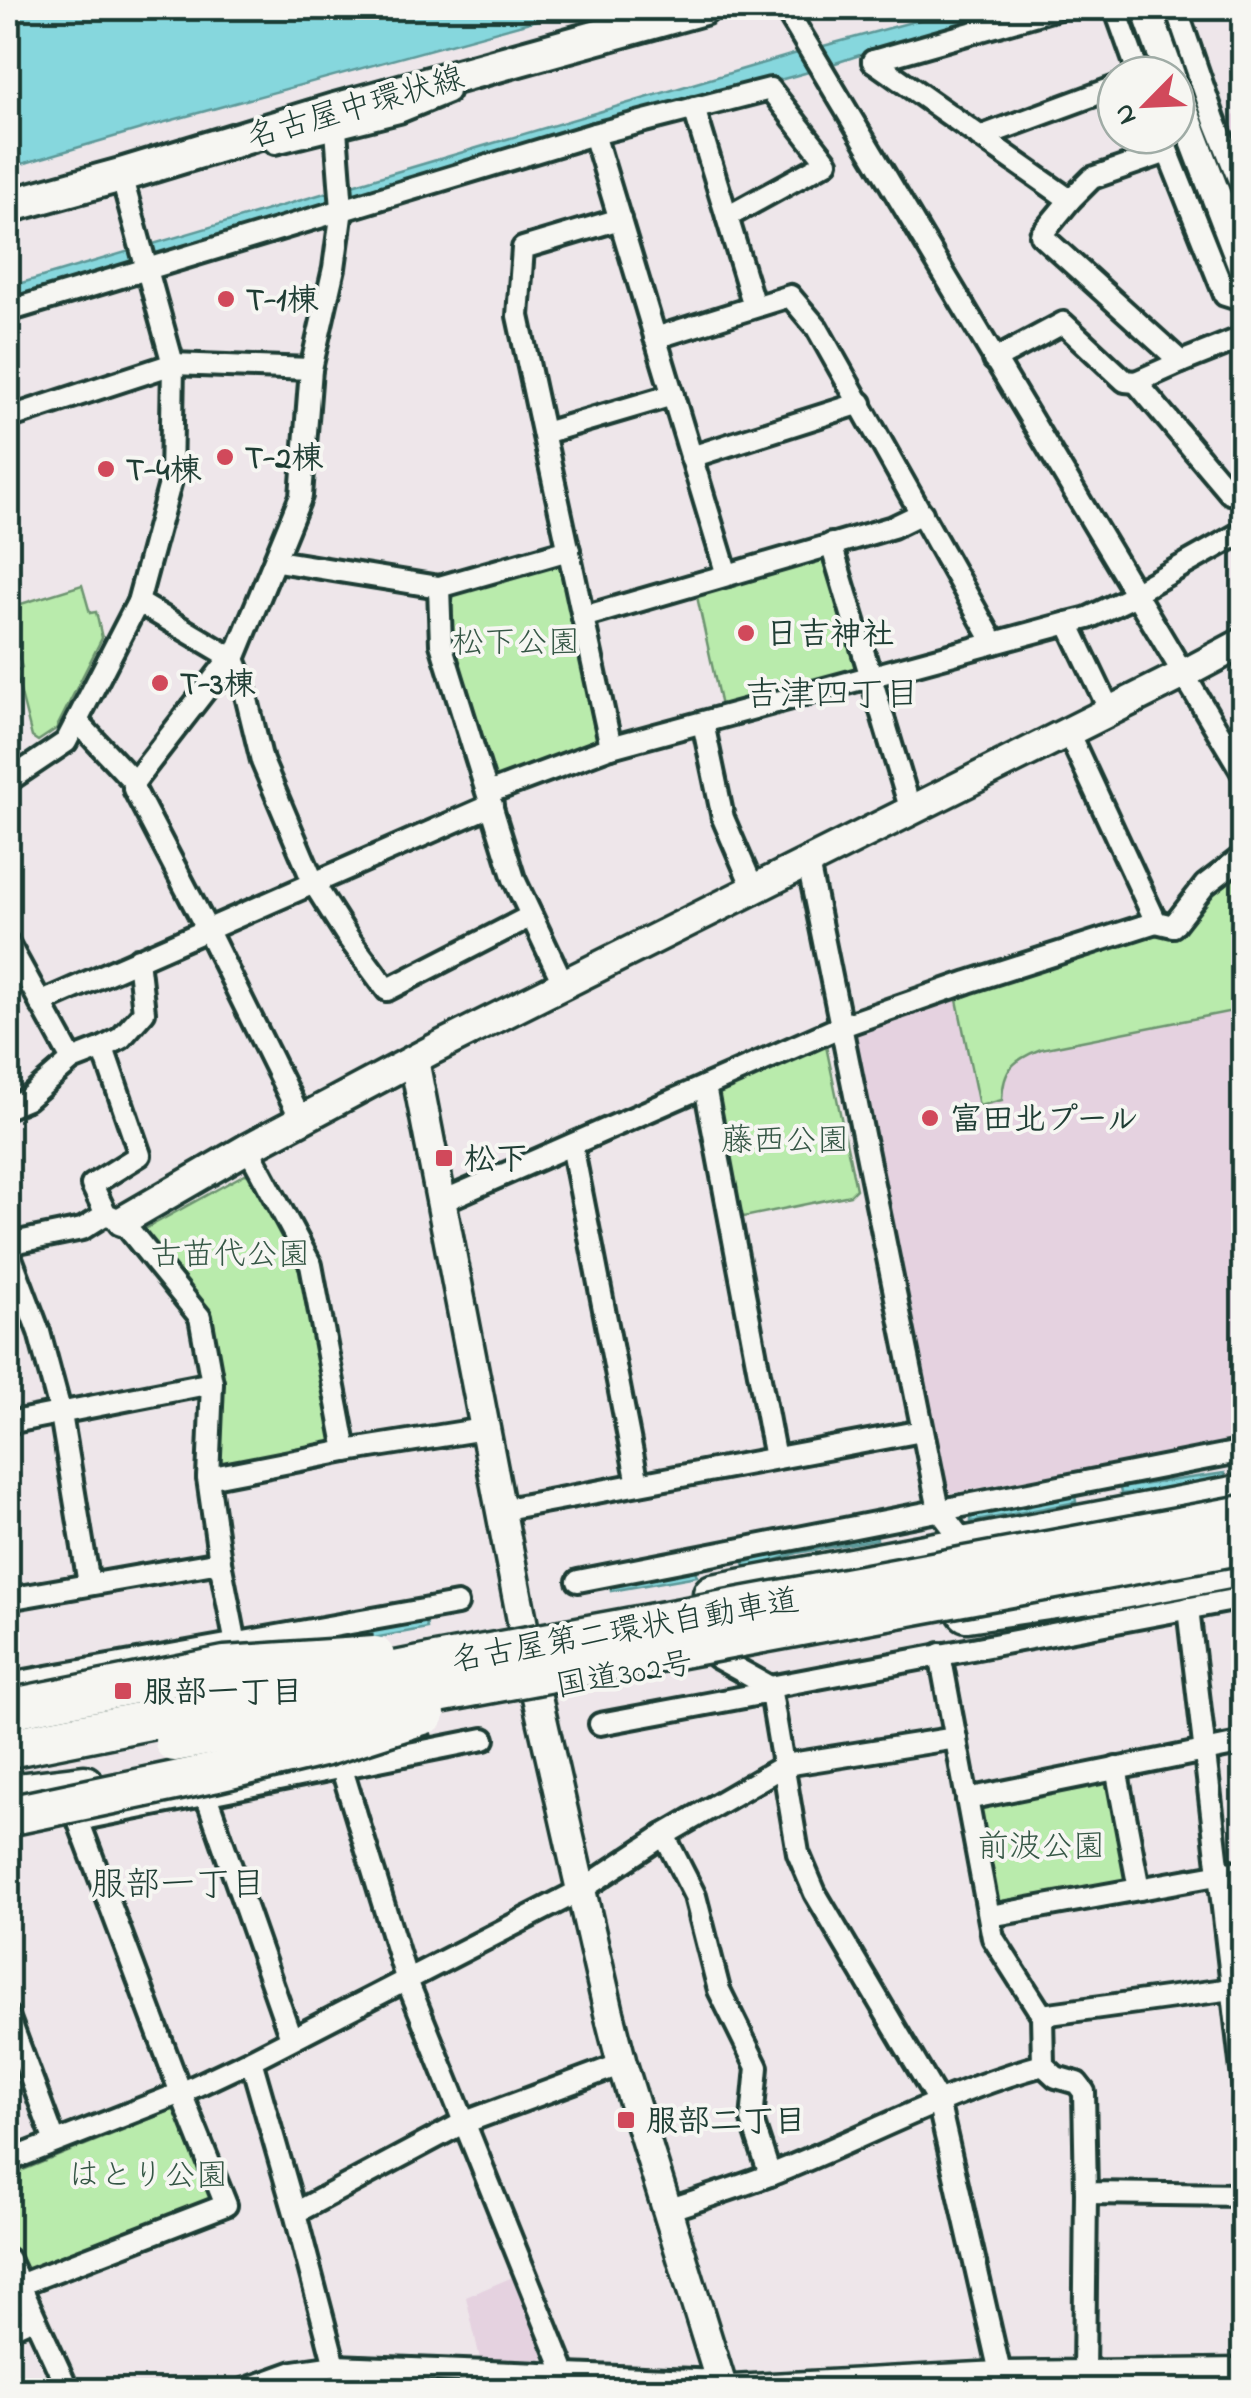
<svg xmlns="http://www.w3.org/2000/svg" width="1251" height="2398" viewBox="0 0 1251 2398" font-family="'Indie Flower','Klee One',sans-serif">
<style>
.built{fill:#e5d2e0}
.green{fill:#b9ebac;stroke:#6c9470;stroke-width:2.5}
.water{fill:#86d7dd;stroke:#5d9999;stroke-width:2.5}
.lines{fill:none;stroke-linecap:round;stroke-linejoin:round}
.street-casing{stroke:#1f3d34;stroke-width:28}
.secondary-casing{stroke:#1f3d34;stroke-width:35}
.primary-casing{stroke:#1f3d34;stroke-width:40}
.highway-casing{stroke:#1f3d34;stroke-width:45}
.street{stroke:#f6f6f2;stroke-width:20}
.secondary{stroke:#f6f6f2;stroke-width:28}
.primary{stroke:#f6f6f2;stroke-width:32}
.highway{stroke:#f6f6f2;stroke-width:38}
.highway-bridge-casing{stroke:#1f3d34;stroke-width:45;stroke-linecap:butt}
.highway-bridge{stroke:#f6f6f2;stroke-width:38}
.poi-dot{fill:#d1495b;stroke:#f6f6f2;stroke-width:4}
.labels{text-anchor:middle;stroke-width:8;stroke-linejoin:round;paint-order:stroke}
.street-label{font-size:32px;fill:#1f3d34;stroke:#f6f6f2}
.poi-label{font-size:32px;font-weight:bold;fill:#1f3d34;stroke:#f6f6f2;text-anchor:start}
.park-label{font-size:32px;fill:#365746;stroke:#f6f6f2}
.neighbourhood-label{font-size:35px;fill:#1f3d34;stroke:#f6f6f2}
</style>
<rect width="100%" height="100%" fill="#eee6ea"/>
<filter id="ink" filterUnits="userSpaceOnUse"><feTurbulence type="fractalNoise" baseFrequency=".01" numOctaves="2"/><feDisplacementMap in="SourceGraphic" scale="20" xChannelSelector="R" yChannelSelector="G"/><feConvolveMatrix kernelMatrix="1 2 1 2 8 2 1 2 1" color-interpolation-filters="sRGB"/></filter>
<g filter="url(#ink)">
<g class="built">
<polygon points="1243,112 1243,175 1223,120"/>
<polygon points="1243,861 1243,1439 947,1494 853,1036 856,1026 1154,930"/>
<polygon points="515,2276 547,2351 540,2363 480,2359 466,2297"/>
</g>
<g class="green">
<polygon points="818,557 826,561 859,668 855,675 722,711 696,592"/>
<polygon points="555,564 565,570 601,736 596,745 500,783 493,779 448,633 454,593"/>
<polygon points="82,585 90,613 96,612 102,638 56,729 38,741 32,737 15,671 22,668 8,622 8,608"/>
<path d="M1243 861V1009L1041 1049C1013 1060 1003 1069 1002 1100L979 1106 956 995 1154 930Z"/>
<polygon points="821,1041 826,1046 856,1189 850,1195 744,1217 738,1212 716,1097 718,1089"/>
<polygon points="245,1174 250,1175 302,1267 334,1440 327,1449 223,1468 218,1464 208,1313 143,1237 145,1229"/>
<polygon points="1109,1779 1130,1876 1127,1881 998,1907 994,1903 977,1811 981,1805"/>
<path d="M177 2108 217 2197 214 2204 29 2273C1 2258 8 2203 8 2176Z"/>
</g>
<g class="water">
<polygon points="8,8 581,8 158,124 8,168"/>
<polygon points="963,8 1027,8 866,53 805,73 594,131 8,303 8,287 794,54"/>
<polygon points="1225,1473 1226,1478 1175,1489 1121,1494 1120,1488"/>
<polygon points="1075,1495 1076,1502 971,1522 971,1515"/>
<polygon points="876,1532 877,1539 797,1553 746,1570 744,1563 793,1548"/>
<polygon points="695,1570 697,1576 611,1591 610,1585"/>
<polygon points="426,1621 427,1628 279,1656 278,1649"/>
</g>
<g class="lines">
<g class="street-casing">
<g id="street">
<polyline points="785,8 1244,775"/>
<polyline points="1115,8 1139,75"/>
<polyline points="1176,8 1214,119 1244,193"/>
<polyline points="873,61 1070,200"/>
<polyline points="873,61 1058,8"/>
<polyline points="694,108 754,306"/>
<polyline points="594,134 727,575"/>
<polyline points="1161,135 1225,295 1244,301"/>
<polyline points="980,137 1116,87"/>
<polyline points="275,143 399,112 448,92"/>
<polyline points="1167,152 1092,178 1070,200 1041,235 1181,362 1244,337"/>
<polyline points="8,311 594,134 770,89 827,162 727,217"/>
<polyline points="655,338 790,296 817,328 994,643"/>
<polyline points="994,360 1063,323 1125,381 1136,382"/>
<polyline points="1181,362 1136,382 1230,493 1244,486"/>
<polyline points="8,418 173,364 311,369"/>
<polyline points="544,433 673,395"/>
<polyline points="691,457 861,403"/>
<polyline points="831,544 911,811"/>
<polyline points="277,561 439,587"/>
<polyline points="1134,593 1244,531"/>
<polyline points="138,602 234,659 242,679 262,761 314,884 347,936 387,990 531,916"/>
<polyline points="583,617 893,527 922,513"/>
<polyline points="1068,623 1088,618 1136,595"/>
<polyline points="234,659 301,496 311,369 334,268 342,209 336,130"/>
<polyline points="77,721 134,782 231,657"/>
<polyline points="703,723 723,818 754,890"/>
<polyline points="611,747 518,316 523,248 620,219"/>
<polyline points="8,781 66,742 138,602 171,480 173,364 121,175"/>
<polyline points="134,782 134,789 208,931 301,1119"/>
<polyline points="488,793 611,747 1068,623 1110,711"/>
<polyline points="808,863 939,1510 967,1546"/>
<polyline points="1156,922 1173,926 1205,885 1244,855"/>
<polyline points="8,943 72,1060 103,1048 140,1155 92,1185 106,1214 122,1221 200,1317 212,1383 208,1478 220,1562 236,1644"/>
<polyline points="564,985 514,879 441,644 439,587 569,550"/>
<polyline points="40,1003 492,805"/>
<polyline points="103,1048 121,1038 144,1012 138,959"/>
<polyline points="705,1086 775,1458"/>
<polyline points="8,1107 27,1099 72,1060"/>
<polyline points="572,1145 638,1484"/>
<polyline points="248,1148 311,1265 346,1451"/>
<polyline points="441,1202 842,1026 968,982 1156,922 1068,732"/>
<polyline points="8,1244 82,1229 106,1214"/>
<polyline points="8,1250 39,1332 61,1414 89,1584"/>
<polyline points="8,1423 212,1383"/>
<polyline points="208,1478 346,1451 484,1429"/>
<polyline points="500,1510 922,1431"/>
<polyline points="578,1581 1244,1451"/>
<polyline points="8,1599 220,1562"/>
<polyline points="1188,1608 1244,2088"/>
<polyline points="940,1654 993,1938 1042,2015 1043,2065 1056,2077 1077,2083 1084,2092 1086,2193 1244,2195"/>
<polyline points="716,1657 770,1687 798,1853 815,1893 938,2101 1004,2390"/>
<polyline points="8,1684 457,1604"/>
<polyline points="600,1724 760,1694 770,1687 1244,1598"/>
<polyline points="1116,1768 1139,1889"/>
<polyline points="342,1769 406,1978 566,2375"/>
<polyline points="206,1795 291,2038"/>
<polyline points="967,1799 1244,1743"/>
<polyline points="88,1818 484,1739"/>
<polyline points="664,1835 695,1896 719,1990 757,2067 752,2120 770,2175"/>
<polyline points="990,1916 1244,1870"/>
<polyline points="1042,2015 1232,1989"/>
<polyline points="8,2016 55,2142"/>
<polyline points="251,2060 295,2213 463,2123 622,2064"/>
<polyline points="8,2161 181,2093 251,2060 581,1890 664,1835 785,1765 956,1738"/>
<path d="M667 2210C701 2199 736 2188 770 2175 862 2139 947 2091 1043 2065"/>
<polyline points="295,2213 335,2366"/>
<polyline points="8,2259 68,2390"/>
<polyline points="19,2285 226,2205 181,2093 78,1820"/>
<polyline points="8,2329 33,2318"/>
<polyline points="1084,2375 1086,2193"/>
<polyline points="244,2390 294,2372 335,2366 720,2381"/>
</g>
</g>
<g class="secondary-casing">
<g id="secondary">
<polyline points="1146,8 1170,75"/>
<polyline points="1176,91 1244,269"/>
<polyline points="414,1060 535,1688 609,2013 622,2064 723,2390"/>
<polyline points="122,1221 248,1148 432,1050 1184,674 1244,642"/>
<polyline points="733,2390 999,2376 1244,2373"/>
</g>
</g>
<g class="primary-casing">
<polyline id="primary" points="8,206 121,175 335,110 703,8"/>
</g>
<g class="highway-casing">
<g id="highway">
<polyline points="713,1594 1244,1494"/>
<polyline points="967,1612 1116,1590 1244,1566"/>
<polyline points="8,1794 84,1785"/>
</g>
</g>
<use href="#street" class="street"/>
<use href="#secondary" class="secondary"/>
<use href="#primary" class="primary"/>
<use href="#highway" class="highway"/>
<g class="highway-bridge-casing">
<g id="highway-bridge">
<polyline points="8,1709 225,1666 375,1656"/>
<polyline points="174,1742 1244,1544"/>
<polyline points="8,1748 436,1663 1244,1515"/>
<polyline points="8,1816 213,1773 326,1746 426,1714"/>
</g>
</g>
<use href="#highway-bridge" class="highway-bridge"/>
</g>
</g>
<g class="poi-dot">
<circle cx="226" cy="299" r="10"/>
<circle cx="225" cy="457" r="10"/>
<circle cx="106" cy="469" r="10"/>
<circle cx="746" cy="633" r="10"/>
<circle cx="160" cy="683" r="10"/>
<circle cx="930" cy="1118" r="10"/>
<rect x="434" y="1148" width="20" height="20" rx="5"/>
<rect x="113" y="1681" width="20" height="20" rx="5"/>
<rect x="616" y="2110" width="20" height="20" rx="5"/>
</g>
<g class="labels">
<g class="street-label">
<text transform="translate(355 106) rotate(-16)" y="11">名古屋中環状線</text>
<text transform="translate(625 1629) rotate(-10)" y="11">名古屋第二環状自動車道</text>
<text transform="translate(624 1673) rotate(-10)" y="11">国道302号</text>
</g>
<g class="poi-label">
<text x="246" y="310">T-1棟</text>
<text x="245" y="468">T-2棟</text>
<text x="126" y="480">T-4棟</text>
<text x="766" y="644">日吉神社</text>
<text x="180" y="694">T-3棟</text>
<text x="950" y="1129">富田北プール</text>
<text x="464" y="1169">松下</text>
<text x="143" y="1702">服部一丁目</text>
<text x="646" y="2131">服部二丁目</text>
</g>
<g class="park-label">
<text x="516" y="652">松下公園</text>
<text x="785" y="1150">藤西公園</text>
<text x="230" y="1264">古苗代公園</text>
<text x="1041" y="1856">前波公園</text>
<text x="148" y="2185">はとり公園</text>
</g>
<g class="neighbourhood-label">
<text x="832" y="705">吉津四丁目</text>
<text x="178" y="1895">服部一丁目</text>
</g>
</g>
<rect width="1251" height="2398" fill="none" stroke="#f6f6f2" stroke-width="40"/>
<rect x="20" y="20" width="1211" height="2358" fill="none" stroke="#1f3d34" stroke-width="4" filter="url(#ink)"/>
<g transform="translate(1146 105) rotate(246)"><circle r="48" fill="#f6f6f2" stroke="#a0aca6" stroke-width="2.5"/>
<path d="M0-8L18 38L0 25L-18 38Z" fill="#d1495b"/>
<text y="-15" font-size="28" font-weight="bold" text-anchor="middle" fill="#1f3d34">N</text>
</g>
</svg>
